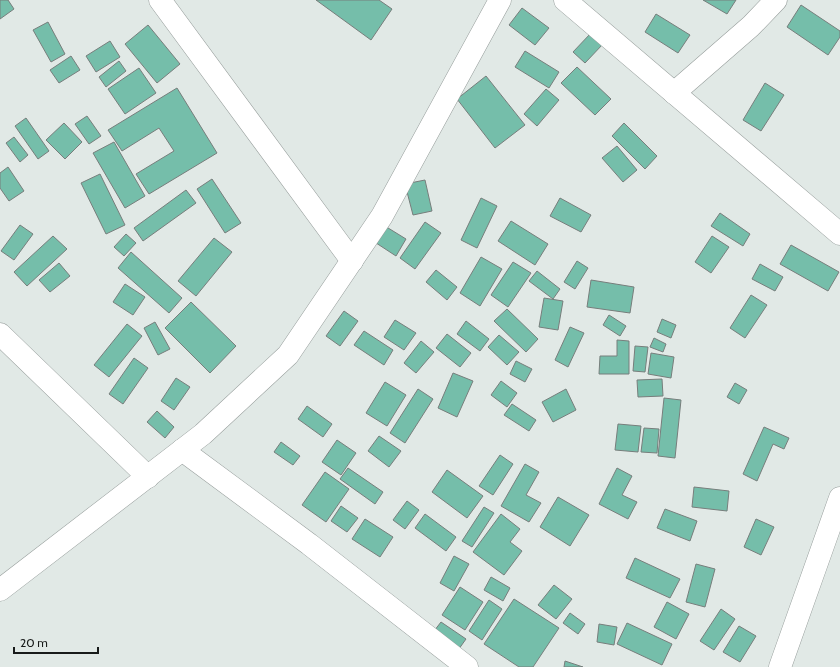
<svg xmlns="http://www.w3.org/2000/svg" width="840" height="667" viewBox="0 0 840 667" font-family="Cabin,sans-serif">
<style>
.building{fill:#75beaa;stroke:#777e7c}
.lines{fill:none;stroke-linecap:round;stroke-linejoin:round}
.street-casing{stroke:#979e9c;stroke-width:23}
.street{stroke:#fff;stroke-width:22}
</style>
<rect width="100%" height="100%" fill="#e1e9e6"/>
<g class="building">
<polygon points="0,0 8,0 14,9 0,19"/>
<polygon points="316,0 379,0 392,9 371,40"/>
<polygon points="703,0 736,0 727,14"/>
<polygon points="801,5 840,31 840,37 828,55 787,27"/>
<polygon points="522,8 549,28 535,45 509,25"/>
<polygon points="656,14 690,35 678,53 645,32"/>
<polygon points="48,22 65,54 51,62 33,30"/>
<polygon points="148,25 180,64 157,83 125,44"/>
<polygon points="591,33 603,44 585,63 573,52"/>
<polygon points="110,41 120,57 96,72 86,56"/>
<polygon points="525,51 559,72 549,88 515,67"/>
<polygon points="71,56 80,70 59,83 50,70"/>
<polygon points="119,61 126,71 106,87 99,77"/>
<polygon points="577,67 611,99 595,115 561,83"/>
<polygon points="139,68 156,93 125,114 108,89"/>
<polygon points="486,76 525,125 495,148 457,99"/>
<polygon points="765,83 784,95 761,131 743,120"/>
<polygon points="177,88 217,153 149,194 136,174 174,151 159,128 122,151 108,130"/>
<polygon points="546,89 559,100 537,126 524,114"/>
<polygon points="87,116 101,136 89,144 75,124"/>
<polygon points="26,118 49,151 38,159 15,126"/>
<polygon points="64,123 82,142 65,159 46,140"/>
<polygon points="624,123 657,156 645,169 612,136"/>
<polygon points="14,137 28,155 20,162 6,143"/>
<polygon points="114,142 145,196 125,208 93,153"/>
<polygon points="617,146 637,170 623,182 602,158"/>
<polygon points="8,167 24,191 9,201 0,188 0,173"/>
<polygon points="100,174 125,225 106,234 81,183"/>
<polygon points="212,179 241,223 225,233 197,189"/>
<polygon points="425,180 432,211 413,215 405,184"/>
<polygon points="186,190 196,203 143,241 134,228"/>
<polygon points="481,198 497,206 477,248 461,240"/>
<polygon points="560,198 591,215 581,232 550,216"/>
<polygon points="720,213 750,234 743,246 711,226"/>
<polygon points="511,221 548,244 535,265 498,241"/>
<polygon points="425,222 441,233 415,269 400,258"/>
<polygon points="380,223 406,239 396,256 370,239"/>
<polygon points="20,225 33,234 14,260 1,251"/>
<polygon points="126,234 136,243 124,256 114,247"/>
<polygon points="53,236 67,249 27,286 14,272"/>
<polygon points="712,236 729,247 711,273 695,262"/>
<polygon points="214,238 232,252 196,296 178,281"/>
<polygon points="791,245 839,272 828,291 780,264"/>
<polygon points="131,252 182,298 169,313 118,268"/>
<polygon points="481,257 502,269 480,306 460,293"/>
<polygon points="577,261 588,268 575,289 564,282"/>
<polygon points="513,262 531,273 508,307 491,295"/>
<polygon points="59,263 70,276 50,292 39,280"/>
<polygon points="760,264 783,277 775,291 752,279"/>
<polygon points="436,270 457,287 447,300 426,282"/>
<polygon points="537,271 560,289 553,299 529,281"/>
<polygon points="591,280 634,287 630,313 587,307"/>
<polygon points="125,284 145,297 133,315 113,302"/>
<polygon points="751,295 767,305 745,338 730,328"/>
<polygon points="544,298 563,301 558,330 539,327"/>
<polygon points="191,302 236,346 210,373 165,328"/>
<polygon points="507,309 538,339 526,352 494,321"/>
<polygon points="344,311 358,321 340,346 326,336"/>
<polygon points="609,315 626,326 620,336 603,325"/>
<polygon points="662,319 676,325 671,338 657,332"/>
<polygon points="395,320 416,333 404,350 384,337"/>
<polygon points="466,321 489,339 480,351 457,334"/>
<polygon points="155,322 170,349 158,355 144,328"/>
<polygon points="127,324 142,336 109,377 94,365"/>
<polygon points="570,327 584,333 568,367 555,360"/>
<polygon points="364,331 393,350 384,365 354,345"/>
<polygon points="447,334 471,353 460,367 436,348"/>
<polygon points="499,335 519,352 507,365 488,347"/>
<polygon points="654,338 666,344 663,352 650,347"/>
<polygon points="617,340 629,341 629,374 599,374 600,356 617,356"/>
<polygon points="421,341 434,352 416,373 404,363"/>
<polygon points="635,346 648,347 645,372 633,371"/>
<polygon points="651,353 674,357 671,378 648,374"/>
<polygon points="134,358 148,368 123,404 109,394"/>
<polygon points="516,361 532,369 525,382 510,374"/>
<polygon points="453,373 473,381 457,417 438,408"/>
<polygon points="176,378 190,387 174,410 161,401"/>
<polygon points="662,379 663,396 638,397 637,380"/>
<polygon points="501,381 517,393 507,407 491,395"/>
<polygon points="385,382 406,395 387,426 366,413"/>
<polygon points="735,383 747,390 739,404 727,397"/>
<polygon points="418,389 433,399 405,443 390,433"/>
<polygon points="566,389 576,410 553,422 542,402"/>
<polygon points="664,398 681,400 675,458 658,456"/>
<polygon points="512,404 536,420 529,431 504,415"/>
<polygon points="307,406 332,424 323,437 298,419"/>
<polygon points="157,411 174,427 165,438 147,422"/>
<polygon points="618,424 641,426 638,452 615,450"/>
<polygon points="764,427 789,438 784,449 773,444 757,481 743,474"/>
<polygon points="644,428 659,429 657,453 641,452"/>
<polygon points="379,436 401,451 389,467 368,451"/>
<polygon points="337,440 356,453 341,475 322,462"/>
<polygon points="281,442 300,456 293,465 274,452"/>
<polygon points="500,455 513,464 493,495 479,486"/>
<polygon points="525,464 539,472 526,495 541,503 529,522 501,506"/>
<polygon points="348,468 383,492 375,504 340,479"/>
<polygon points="617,468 632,476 622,495 637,502 628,519 599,504"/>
<polygon points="447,470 483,496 467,518 432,492"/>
<polygon points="325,472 349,489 326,522 302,505"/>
<polygon points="694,487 729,491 727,511 692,507"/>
<polygon points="558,497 589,515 570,546 540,527"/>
<polygon points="407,501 419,510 405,529 393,520"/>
<polygon points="341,506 358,518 347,532 331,521"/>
<polygon points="484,507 494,513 472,547 462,541"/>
<polygon points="665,509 697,521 690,541 657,528"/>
<polygon points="425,514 456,537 446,551 415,528"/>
<polygon points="501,514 520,529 510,542 522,551 504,575 473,552"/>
<polygon points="365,519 393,537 380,557 352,539"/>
<polygon points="756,519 774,527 761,555 744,547"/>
<polygon points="454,556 469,564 454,591 440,583"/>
<polygon points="635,558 680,579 670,598 626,578"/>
<polygon points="696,564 715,569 705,607 686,602"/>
<polygon points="491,577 510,588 503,601 484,590"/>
<polygon points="554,585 572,599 556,619 538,605"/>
<polygon points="460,587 483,602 465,630 442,615"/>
<polygon points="514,599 559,628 533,667 519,667 484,644"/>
<polygon points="489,600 502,609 482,640 469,631"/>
<polygon points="667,602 689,614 676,639 654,627"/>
<polygon points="721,609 735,619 714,650 700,641"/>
<polygon points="570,613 585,624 578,634 563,623"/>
<polygon points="441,622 466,639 456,653 431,635"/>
<polygon points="627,623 672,644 662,665 617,644"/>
<polygon points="599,624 617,627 614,645 597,642"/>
<polygon points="739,626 756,636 740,662 723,652"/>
<polygon points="565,661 583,667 564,667"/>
</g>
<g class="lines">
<g class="street-casing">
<g id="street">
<polyline points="160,0 352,261"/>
<polyline points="565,0 840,234"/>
<polyline points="674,93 751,26 776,0"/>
<polyline points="0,334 148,477"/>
<polyline points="182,450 309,544 467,667"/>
<polyline points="0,590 203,434 288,355 382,216 500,0"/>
<polyline points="780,667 840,498"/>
</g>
</g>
<use href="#street" class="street"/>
</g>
<path d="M14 647v6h84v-6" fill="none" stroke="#181b1a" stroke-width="2"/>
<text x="20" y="647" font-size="12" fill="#181b1a" stroke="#e1e9e6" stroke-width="3" paint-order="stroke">20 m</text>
</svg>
